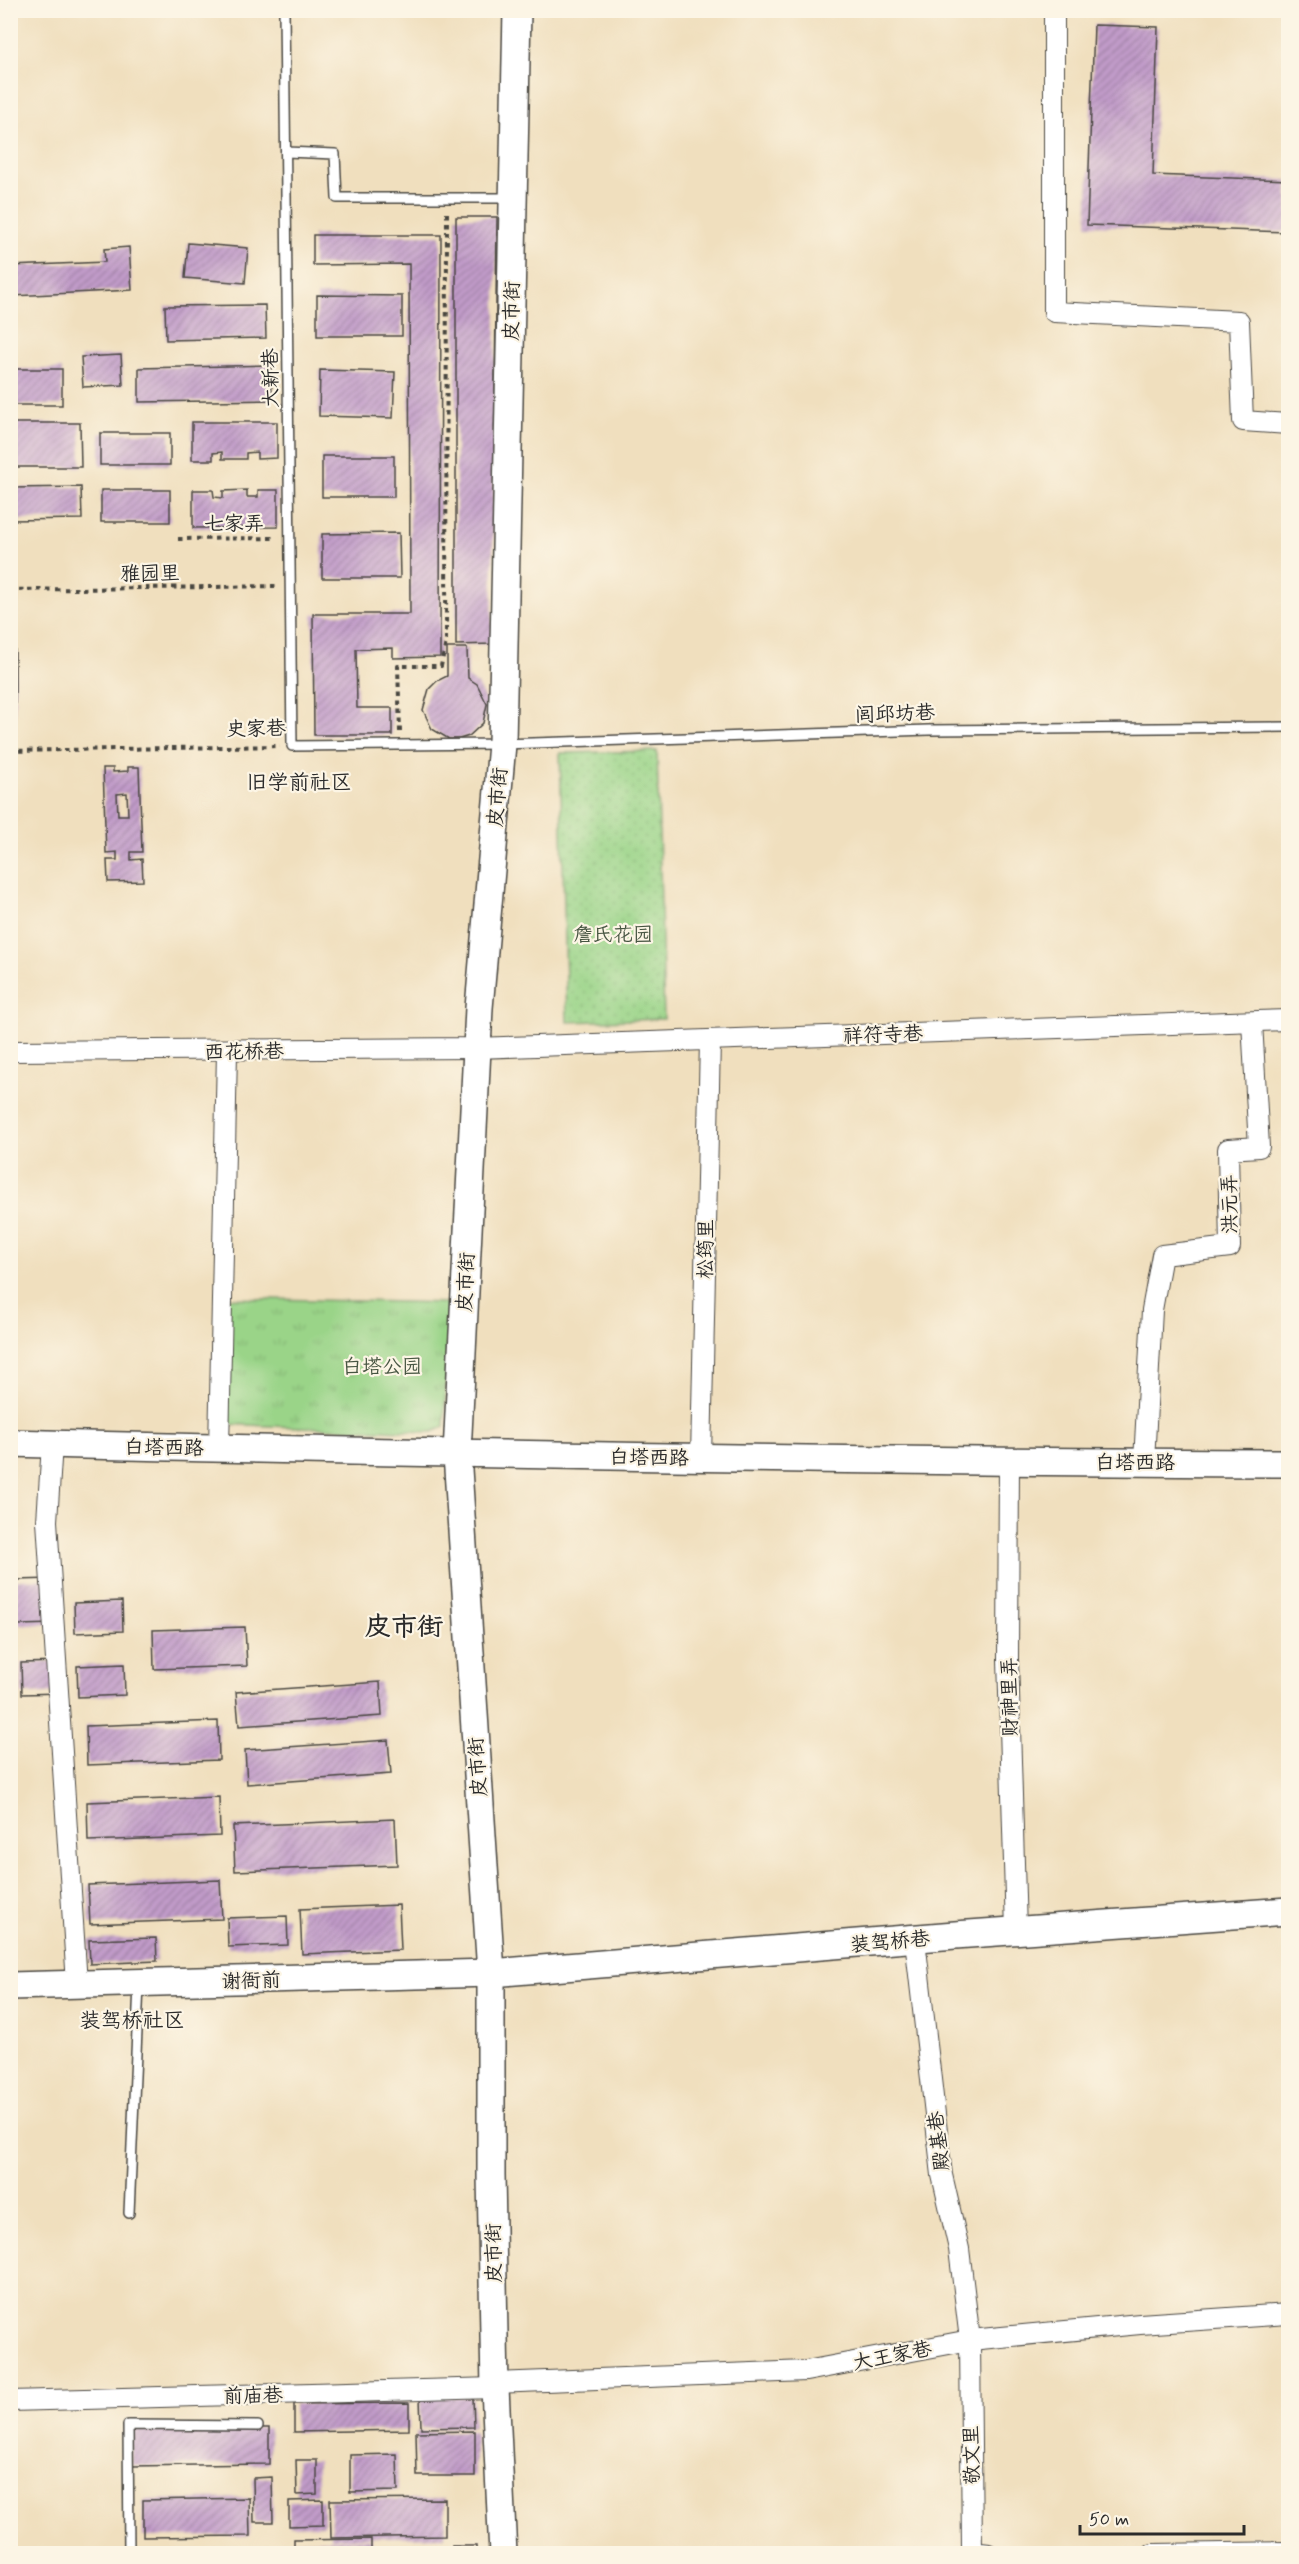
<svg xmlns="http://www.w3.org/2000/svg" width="1299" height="2564" viewBox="0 0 1299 2564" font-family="Mynerve,'LXGW WenKai TC',sans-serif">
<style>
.grass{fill:url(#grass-tufts);stroke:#62805a;stroke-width:1.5}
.garden{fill:url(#garden-dots);stroke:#62805a;stroke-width:1.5}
.building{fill:url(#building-hatch);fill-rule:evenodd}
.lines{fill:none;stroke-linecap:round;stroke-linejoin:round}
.lane-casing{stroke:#494641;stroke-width:12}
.street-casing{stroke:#494641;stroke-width:22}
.secondary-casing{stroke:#494641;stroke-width:30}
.path{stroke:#494641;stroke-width:4;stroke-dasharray:4.5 4.5;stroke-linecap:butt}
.lane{stroke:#fff;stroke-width:9}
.street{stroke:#fff;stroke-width:20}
.secondary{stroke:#fff;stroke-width:27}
.labels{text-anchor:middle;stroke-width:4.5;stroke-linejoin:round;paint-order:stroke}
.street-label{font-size:20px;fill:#2b2b2b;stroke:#fcf5e5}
.park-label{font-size:20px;fill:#475542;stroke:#fcf5e5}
.neighbourhood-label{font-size:21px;fill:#2b2b2b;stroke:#fcf5e5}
.district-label{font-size:26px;font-weight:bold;fill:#2b2b2b;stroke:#fcf5e5}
</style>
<defs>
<pattern id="grass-tufts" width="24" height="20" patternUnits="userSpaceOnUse" patternTransform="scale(1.5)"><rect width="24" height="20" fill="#9ad488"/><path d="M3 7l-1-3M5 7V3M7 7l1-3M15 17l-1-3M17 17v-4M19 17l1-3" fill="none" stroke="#85b676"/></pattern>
<pattern id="garden-dots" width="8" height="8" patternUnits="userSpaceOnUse" patternTransform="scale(1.5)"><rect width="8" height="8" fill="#9ad488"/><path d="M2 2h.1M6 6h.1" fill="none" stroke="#85b676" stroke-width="1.8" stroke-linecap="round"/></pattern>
<pattern id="building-hatch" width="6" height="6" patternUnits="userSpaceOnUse" patternTransform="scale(1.5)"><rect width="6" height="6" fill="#c19bc9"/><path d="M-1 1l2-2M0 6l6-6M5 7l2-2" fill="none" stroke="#9d7fa3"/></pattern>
</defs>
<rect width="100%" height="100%" fill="#fcf5e5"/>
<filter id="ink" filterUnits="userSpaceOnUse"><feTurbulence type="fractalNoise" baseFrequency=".0167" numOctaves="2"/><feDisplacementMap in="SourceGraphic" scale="12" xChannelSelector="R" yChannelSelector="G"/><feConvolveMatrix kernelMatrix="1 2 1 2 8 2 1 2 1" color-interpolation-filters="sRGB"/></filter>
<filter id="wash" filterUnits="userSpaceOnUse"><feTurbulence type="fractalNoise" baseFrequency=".008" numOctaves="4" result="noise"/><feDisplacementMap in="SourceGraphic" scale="24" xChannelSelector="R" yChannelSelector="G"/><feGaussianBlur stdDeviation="1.35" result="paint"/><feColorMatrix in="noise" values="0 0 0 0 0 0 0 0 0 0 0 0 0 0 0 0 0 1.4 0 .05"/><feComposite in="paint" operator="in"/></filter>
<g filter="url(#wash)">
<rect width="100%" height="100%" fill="#f0dfbe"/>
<polygon class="grass" points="222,1298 449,1303 444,1427 432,1432 220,1424"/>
<polygon class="garden" points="657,751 664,1019 567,1022 560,753"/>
<g id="blocks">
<g class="building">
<polygon points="1094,25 1158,27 1153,175 1288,180 1288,232 1087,225"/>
<polygon points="456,217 497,217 492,644 456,645"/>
<polygon points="313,235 441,235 440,657 393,658 393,648 356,649 357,708 392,708 392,735 314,735 313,614 410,614 409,264 313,265"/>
<polygon points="188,243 248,248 245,283 185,278"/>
<polygon points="129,247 132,290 12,296 11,266 105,262 104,249"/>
<polygon points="317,295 402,296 402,336 317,336"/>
<polygon points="265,305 266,338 166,340 165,306"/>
<polygon points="121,355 123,385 83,387 81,357"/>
<polygon points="271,365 272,400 139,402 139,368"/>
<rect x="10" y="369" width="52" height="36"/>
<polygon points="320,370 395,372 393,418 319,416"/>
<polygon points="192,422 277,422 277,458 257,459 257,452 246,453 246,459 222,459 222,452 213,453 213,460 192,460"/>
<polygon points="10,423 80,423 81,467 10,467"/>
<rect x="100" y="433" width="70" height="32"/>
<rect x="322" y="456" width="72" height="41"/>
<polygon points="81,487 82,519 10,520 10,488"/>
<rect x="101" y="490" width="69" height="32"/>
<polygon points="193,490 213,490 214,497 223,498 223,491 247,490 247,497 258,497 258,490 278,490 278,527 193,528"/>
<polygon points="399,533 400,578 322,578 322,534"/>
<rect x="10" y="608" width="6" height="32"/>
<rect x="10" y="643" width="5" height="87"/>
<polygon points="447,648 467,648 468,678 477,684 487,704 483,723 469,736 459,739 449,739 432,729 423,710 429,689 437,681 447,676"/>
<path d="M128 767H139L142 852H131V860L142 859 143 881 108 882 107 860H117V852L106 853 103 768H113V772L128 771ZM127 793 128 815H118L117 794Z"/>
<polygon points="52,1579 54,1624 18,1625 16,1580"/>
<polygon points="122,1601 123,1631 75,1633 74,1603"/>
<polygon points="245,1627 247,1666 154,1669 153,1630"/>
<polygon points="60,1662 62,1693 22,1694 21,1663"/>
<polygon points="124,1664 125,1695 78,1697 77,1666"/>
<polygon points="380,1682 382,1716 239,1726 236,1692"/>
<polygon points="218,1721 219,1760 87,1765 86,1726"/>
<polygon points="388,1740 391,1774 247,1784 245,1750"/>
<polygon points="219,1797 220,1836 88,1841 87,1802"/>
<polygon points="395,1819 397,1865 235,1871 233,1826"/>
<polygon points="220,1880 222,1919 90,1924 88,1885"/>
<polygon points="399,1905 401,1950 302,1954 300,1909"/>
<polygon points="287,1916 288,1945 228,1947 227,1918"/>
<polygon points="156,1938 157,1961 90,1964 89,1940"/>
<polygon points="420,2397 473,2397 474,2427 421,2428"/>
<polygon points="409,2403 409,2430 294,2432 294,2404"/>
<polygon points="130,2428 269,2428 269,2464 132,2466"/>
<polygon points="475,2431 475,2476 417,2476 416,2432"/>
<polygon points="397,2454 398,2491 350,2492 350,2455"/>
<polygon points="296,2460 317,2460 317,2494 297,2495"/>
<polygon points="272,2477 273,2522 254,2522 253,2478"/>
<polygon points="249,2498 250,2536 143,2537 143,2500"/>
<polygon points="445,2499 445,2536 331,2538 330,2500"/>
<polygon points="323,2500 323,2525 289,2526 289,2501"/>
<polygon points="371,2539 371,2554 294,2554 294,2540"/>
<rect x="452" y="2546" width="24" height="8"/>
</g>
</g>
</g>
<g filter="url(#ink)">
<use href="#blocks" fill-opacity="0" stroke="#494641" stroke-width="1.5"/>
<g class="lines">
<g class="lane-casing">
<g id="lane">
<polyline points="284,10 292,746 502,744 929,730 1288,727"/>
<polyline points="286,152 335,154 337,198 511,198"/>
<polyline points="129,2213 139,1985"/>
<polyline points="129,2554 128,2425 258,2426"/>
</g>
</g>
<g class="street-casing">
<g id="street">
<polyline points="1054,10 1054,312 1239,321 1243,421 1288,424"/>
<polyline points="10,1051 477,1048 1288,1020"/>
<polyline points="52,1444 47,1521 77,1984"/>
<polyline points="219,1449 227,1051"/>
<polyline points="701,1458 710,1040"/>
<polyline points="1009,1462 1008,1659 1016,1931"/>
<polyline points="1144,1462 1152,1310 1162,1255 1230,1247 1228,1149 1259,1147 1252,1022"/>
<polyline points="915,1940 942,2175 959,2249 970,2340 972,2552 989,2554"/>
<polyline points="495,2383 806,2371 970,2340 1140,2324 1288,2314"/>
<polyline points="10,2401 495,2388"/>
<polyline points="1153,2554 1288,2552"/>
</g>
</g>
<g class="secondary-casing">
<g id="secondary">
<path d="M10 1443C436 1454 862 1462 1288 1463"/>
<polyline points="10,1986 491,1973 955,1935 1288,1911"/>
<polyline points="503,2554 495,2388 491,2175 491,1973 457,1454 479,1008 502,744 517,10"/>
</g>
</g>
<g class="path">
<polyline points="178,539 276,538"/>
<polyline points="10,590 278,586"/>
<polyline points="400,732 398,666 441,666 446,642 447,212"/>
<polyline points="10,751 280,746"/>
</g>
<use href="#lane" class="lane"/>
<use href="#street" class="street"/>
<use href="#secondary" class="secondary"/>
</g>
</g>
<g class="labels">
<g class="street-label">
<text transform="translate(511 311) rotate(-89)" y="7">皮市街</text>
<text transform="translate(270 378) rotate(-91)" y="7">大新巷</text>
<text x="234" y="530">七家弄</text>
<text transform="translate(150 573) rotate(-1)" y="7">雅园里</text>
<text transform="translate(895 713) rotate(-2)" y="7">闾邱坊巷</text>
<text transform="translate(256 728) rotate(-1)" y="7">史家巷</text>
<text transform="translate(497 797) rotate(-85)" y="7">皮市街</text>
<text transform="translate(883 1034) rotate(-2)" y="7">祥符寺巷</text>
<text transform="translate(244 1051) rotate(-1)" y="7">西花桥巷</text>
<text transform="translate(1229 1204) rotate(-91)" y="7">洪元弄</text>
<text transform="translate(705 1249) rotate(-89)" y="7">松筠里</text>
<text transform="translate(465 1282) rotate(-87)" y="7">皮市街</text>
<text transform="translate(164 1447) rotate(1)" y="7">白塔西路</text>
<text transform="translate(649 1457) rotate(1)" y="7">白塔西路</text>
<text x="1135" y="1469">白塔西路</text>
<text transform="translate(1009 1697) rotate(-91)" y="7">财神里弄</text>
<text transform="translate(477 1767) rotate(-94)" y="7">皮市街</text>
<text transform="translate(890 1941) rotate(-5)" y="7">装驾桥巷</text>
<text transform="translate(251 1980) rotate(-2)" y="7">谢衙前</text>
<text transform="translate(938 2141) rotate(-97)" y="7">殿基巷</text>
<text transform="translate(493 2253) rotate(-91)" y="7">皮市街</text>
<text transform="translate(892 2355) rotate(-11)" y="7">大王家巷</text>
<text transform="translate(253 2395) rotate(-1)" y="7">前庙巷</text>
<text transform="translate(971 2455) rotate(-91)" y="7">敬文里</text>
</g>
<g class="park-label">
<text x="613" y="941">詹氏花园</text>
<text x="382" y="1373">白塔公园</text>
</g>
<g class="neighbourhood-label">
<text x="299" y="789">旧学前社区</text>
<text x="132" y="2027">装驾桥社区</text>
</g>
<g class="district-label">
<text x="404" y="1635">皮市街</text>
</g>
</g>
<rect width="1299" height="2564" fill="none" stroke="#fcf5e5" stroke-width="36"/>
<path d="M1080 2525v9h164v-9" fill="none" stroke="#2b2b2b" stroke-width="3"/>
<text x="1089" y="2525" font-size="18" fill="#2b2b2b" stroke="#fcf5e5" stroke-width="4.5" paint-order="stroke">50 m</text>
</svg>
